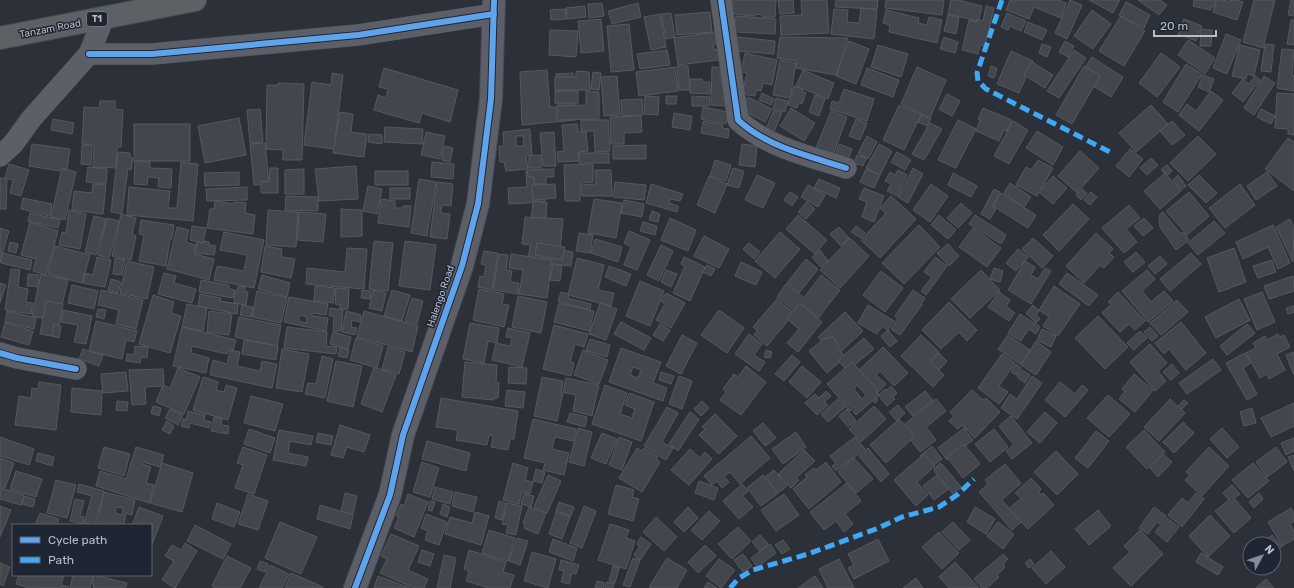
<svg xmlns="http://www.w3.org/2000/svg" width="1294" height="588" viewBox="0 0 1294 588" font-family="Rubik,sans-serif">
<style>
.building{fill:#43464d;stroke:#545860;fill-rule:evenodd}
.lines{fill:none;stroke-linecap:round;stroke-linejoin:round}
.minor-casing{stroke:#484b52;stroke-width:22}
.tertiary-casing{stroke:#484b52;stroke-width:24}
.trunk-casing{stroke:#494c54;stroke-width:24}
.minor{stroke:#5c5f67;stroke-width:21}
.tertiary{stroke:#5c5f67;stroke-width:22}
.trunk{stroke:#5d6064;stroke-width:22}
.quiet{stroke:#3fa9f5;stroke-width:5;stroke-dasharray:10 5;stroke-linecap:butt}
.cycleway-casing{stroke:#1f2633;stroke-width:8}
.cycleway{stroke:#60a3ed;stroke-width:6}
.labels{text-anchor:middle;stroke-width:3;stroke-linejoin:round;paint-order:stroke}
.shield{fill:#1f2633;stroke:#898f9c;stroke-width:1}
.shield-label{font-size:9px;font-weight:bold;fill:#b7bcc9}
.street-label{font-size:10px;fill:#b7bcc9;stroke:#1f2633}
</style>
<rect width="100%" height="100%" fill="#2c3039"/>
<g class="building">
<polygon points="733,0 776,0 775,17 763,17 763,15 755,14 755,16 732,14"/>
<polygon points="778,0 793,0 794,13 780,14"/>
<polygon points="801,0 827,0 829,33 781,35 780,16 802,15"/>
<polygon points="836,0 878,0 877,9 835,7"/>
<polygon points="886,0 944,0 942,15 885,8"/>
<polygon points="951,0 958,0 982,6 979,19 977,19 977,21 948,14"/>
<polygon points="1010,0 1058,0 1066,3 1061,18 1034,7 1029,19 1006,10"/>
<polygon points="1070,0 1082,5 1067,39 1055,33"/>
<polygon points="1089,0 1120,0 1113,13"/>
<polygon points="1138,0 1160,0 1167,5 1159,15"/>
<polygon points="1194,0 1216,0 1214,7 1212,6 1211,10 1193,6"/>
<polygon points="1217,0 1224,0 1230,2 1230,0 1237,0 1243,2 1237,20 1213,12"/>
<polygon points="1254,0 1275,0 1263,48 1243,42"/>
<polygon points="1291,0 1294,0 1294,16 1288,15"/>
<polygon points="1126,2 1150,15 1144,28 1119,15"/>
<polygon points="602,3 604,16 589,18 588,4"/>
<polygon points="638,3 641,17 612,24 608,11"/>
<polygon points="585,6 586,17 567,19 566,8"/>
<polygon points="986,6 994,8 985,46 980,45 978,54 962,50 969,20 977,22 978,19 983,21"/>
<polygon points="861,8 877,10 874,39 831,34 834,9 848,10 847,22 859,23"/>
<polygon points="565,9 566,19 551,20 550,10"/>
<polygon points="886,10 919,18 918,23 927,25 929,17 942,20 937,43 889,32 890,25 883,23"/>
<polygon points="1092,10 1111,24 1093,49 1074,36"/>
<polygon points="710,12 712,32 677,35 675,15"/>
<polygon points="671,13 675,37 666,39 661,14"/>
<polygon points="1007,13 1026,21 1021,31 1010,26 1008,30 1001,27"/>
<polygon points="660,14 666,47 651,50 644,17"/>
<polygon points="948,15 959,18 956,34 944,31"/>
<polygon points="736,16 776,19 775,34 735,32"/>
<polygon points="1121,16 1145,31 1124,66 1099,51"/>
<polygon points="601,19 604,51 581,53 578,21"/>
<polygon points="1184,19 1202,26 1196,41 1178,34"/>
<polygon points="1291,20 1294,20 1294,45 1287,44"/>
<polygon points="1028,22 1047,30 1042,40 1024,32"/>
<polygon points="629,24 634,70 611,72 607,26"/>
<polygon points="1201,29 1212,30 1211,46 1200,46"/>
<polygon points="550,30 578,31 576,57 549,55"/>
<polygon points="715,32 716,44 713,44 714,50 717,49 719,60 678,65 674,38"/>
<polygon points="1226,34 1241,40 1227,74 1213,68"/>
<polygon points="737,37 775,41 774,54 736,51"/>
<polygon points="780,37 848,38 836,75 796,68 797,61 777,58"/>
<polygon points="944,37 958,42 955,53 940,49"/>
<polygon points="1188,40 1215,58 1205,74 1178,55"/>
<polygon points="849,41 869,49 856,84 836,76"/>
<polygon points="1065,41 1074,46 1068,57 1059,52"/>
<polygon points="1042,44 1051,47 1047,57 1039,53"/>
<polygon points="1265,44 1274,45 1271,72 1261,71"/>
<polygon points="878,45 908,54 901,77 871,67"/>
<polygon points="1240,45 1260,50 1254,76 1247,74 1246,79 1232,76"/>
<polygon points="1282,49 1294,50 1292,75 1294,76 1294,91 1277,88"/>
<polygon points="667,50 670,65 640,69 637,54"/>
<polygon points="1074,50 1086,58 1059,98 1047,91"/>
<polygon points="1011,51 1033,61 1019,93 997,84"/>
<polygon points="745,53 777,60 772,85 763,83 761,91 756,90 755,96 742,94 747,73 741,72"/>
<polygon points="1161,53 1180,67 1157,97 1139,83"/>
<polygon points="1092,57 1123,77 1111,97 1079,77"/>
<polygon points="780,60 796,63 790,98 773,95"/>
<polygon points="1032,62 1053,75 1045,88 1024,75"/>
<polygon points="1186,64 1202,74 1178,112 1163,102"/>
<polygon points="677,66 688,66 690,90 679,90"/>
<polygon points="991,66 997,68 994,78 988,76"/>
<polygon points="1084,66 1100,76 1072,124 1056,115"/>
<polygon points="675,67 678,91 639,96 636,72"/>
<polygon points="712,67 729,68 728,106 711,105"/>
<polygon points="917,67 946,80 930,118 901,104"/>
<polygon points="384,68 458,90 450,122 422,113 419,123 374,110 378,95 386,98 388,89 379,87"/>
<polygon points="867,68 899,80 893,97 861,85"/>
<polygon points="547,70 550,107 558,107 556,74 573,73 576,120 522,125 520,72"/>
<polygon points="803,70 834,83 828,99 796,86"/>
<polygon points="576,71 589,72 590,90 555,90 555,77 576,77"/>
<polygon points="593,72 601,73 599,90 591,89"/>
<polygon points="332,73 343,75 334,149 304,145 312,82 331,85"/>
<polygon points="1203,75 1214,79 1209,92 1198,87"/>
<polygon points="617,76 620,115 604,116 601,77"/>
<polygon points="1255,76 1260,80 1243,102 1232,93 1243,79 1249,84"/>
<polygon points="1264,76 1275,83 1254,115 1244,108"/>
<polygon points="690,79 702,79 702,82 710,82 710,94 690,93"/>
<polygon points="278,83 304,84 302,160 283,160 283,150 266,149 267,85 278,85"/>
<polygon points="794,86 803,89 802,92 806,93 802,104 799,103 797,108 788,105"/>
<polygon points="844,89 874,99 867,121 830,109 832,101 839,103"/>
<rect x="555" y="91" width="23" height="12"/>
<polygon points="586,91 599,92 599,119 557,120 557,106 586,105"/>
<polygon points="1211,91 1223,100 1199,131 1179,115 1187,104 1196,111"/>
<polygon points="762,93 774,99 771,105 759,100"/>
<polygon points="1277,93 1294,94 1294,135 1288,134 1288,129 1275,128"/>
<polygon points="947,94 960,101 952,116 939,109"/>
<polygon points="815,95 825,99 819,116 809,112"/>
<polygon points="645,96 659,97 658,115 644,114"/>
<polygon points="666,96 677,96 676,104 666,104"/>
<polygon points="692,96 710,97 709,106 692,106"/>
<polygon points="748,97 772,109 765,122 742,110"/>
<polygon points="776,98 788,101 785,112 773,109"/>
<polygon points="642,99 643,115 622,116 621,100"/>
<polygon points="100,101 115,101 115,109 123,110 121,147 117,147 116,168 93,167 94,145 82,144 84,107 99,108"/>
<polygon points="899,105 921,115 904,150 883,140"/>
<polygon points="1151,105 1168,124 1136,152 1119,133"/>
<polygon points="703,107 728,112 726,124 701,119"/>
<polygon points="791,108 815,123 804,141 780,126"/>
<polygon points="983,108 1012,120 1007,131 1004,130 999,141 976,131 980,120 978,119"/>
<polygon points="260,109 263,142 250,143 247,110"/>
<polygon points="1261,109 1275,116 1271,124 1257,117"/>
<polygon points="774,110 782,113 773,134 765,131"/>
<polygon points="831,111 847,117 833,155 816,148"/>
<polygon points="340,112 353,114 351,132 367,134 364,157 333,153"/>
<polygon points="674,113 692,116 690,130 672,127"/>
<polygon points="922,115 931,119 927,126 918,122"/>
<polygon points="641,116 642,132 624,133 624,144 611,144 610,117"/>
<polygon points="239,118 246,155 205,163 198,126"/>
<polygon points="53,119 74,123 72,134 51,130"/>
<polygon points="856,119 867,123 860,140 849,136"/>
<polygon points="581,120 608,120 610,151 595,152 594,131 581,131"/>
<polygon points="958,120 976,129 956,168 938,160"/>
<polygon points="703,121 723,125 722,128 729,129 728,138 701,133"/>
<polygon points="1013,121 1028,130 1009,164 994,156"/>
<polygon points="1172,121 1185,135 1172,145 1160,131"/>
<polygon points="930,123 942,129 924,160 912,154"/>
<rect x="134" y="124" width="56" height="37"/>
<polygon points="577,124 578,132 586,132 588,151 579,152 579,161 558,162 557,152 564,151 562,125"/>
<polygon points="385,127 423,129 422,144 384,142"/>
<path d="M530 129 532 155 526 156 528 169 506 171 504 162H500L499 146H504L503 132ZM516 136H523L524 146H516Z"/>
<polygon points="1037,131 1063,147 1053,165 1026,148"/>
<polygon points="426,132 445,136 440,159 421,155"/>
<polygon points="554,132 556,166 543,166 540,133"/>
<polygon points="369,134 382,135 382,144 368,142"/>
<polygon points="867,136 877,142 868,159 858,153"/>
<polygon points="1198,136 1216,154 1188,181 1170,163"/>
<polygon points="1288,138 1294,142 1294,191 1265,169"/>
<polygon points="265,143 269,184 254,185 250,144"/>
<polygon points="32,144 70,149 67,169 60,168 60,171 29,166"/>
<polygon points="742,144 757,146 755,167 739,165"/>
<polygon points="839,144 852,149 848,160 835,156"/>
<polygon points="879,144 892,151 880,175 866,168"/>
<polygon points="82,145 92,146 91,165 81,164"/>
<polygon points="646,145 646,159 613,159 613,146"/>
<polygon points="444,146 453,148 450,162 442,160"/>
<polygon points="1130,149 1143,159 1129,177 1116,166"/>
<polygon points="1080,151 1099,168 1077,193 1058,176"/>
<polygon points="118,152 130,153 130,157 133,158 131,170 128,169 122,214 111,212"/>
<polygon points="897,152 911,160 905,170 891,162"/>
<rect x="579" y="153" width="30" height="10"/>
<polygon points="541,155 541,168 529,168 529,156"/>
<polygon points="857,155 866,158 863,166 854,163"/>
<polygon points="1151,158 1158,165 1147,175 1140,168"/>
<polygon points="715,160 731,165 726,181 710,176"/>
<polygon points="1038,160 1053,168 1037,196 1016,185 1026,167 1031,170"/>
<polygon points="135,161 150,162 150,168 172,169 171,188 158,187 159,178 148,177 147,185 134,184"/>
<polygon points="181,162 198,164 193,221 127,215 129,187 170,191 168,208 177,208"/>
<polygon points="432,162 454,164 453,179 431,177"/>
<polygon points="9,164 29,170 21,196 10,193 13,180 5,178"/>
<polygon points="593,164 593,182 580,183 580,201 565,201 564,165"/>
<polygon points="1167,165 1172,171 1168,175 1165,172 1164,173 1161,170"/>
<polygon points="356,166 358,199 319,201 315,169"/>
<polygon points="88,167 107,169 106,184 86,182"/>
<polygon points="62,168 76,172 65,220 51,217"/>
<polygon points="270,168 278,168 278,193 261,193 261,181 269,182"/>
<polygon points="733,168 744,171 739,188 727,185"/>
<polygon points="913,168 923,174 908,203 898,197"/>
<polygon points="304,169 304,194 285,194 285,170"/>
<polygon points="543,169 545,202 509,204 508,188 527,187 526,171"/>
<polygon points="554,169 554,177 546,177 546,184 534,184 534,177 528,177 527,170"/>
<polygon points="866,169 880,175 874,188 860,182"/>
<polygon points="595,170 611,170 612,196 582,196 581,185 596,184"/>
<polygon points="898,170 907,175 897,196 887,191 891,184 885,181 890,172 895,175"/>
<rect x="375" y="171" width="33" height="14"/>
<polygon points="239,172 239,185 205,186 204,173"/>
<polygon points="1267,172 1277,186 1256,200 1247,186"/>
<polygon points="953,173 977,186 971,197 948,185"/>
<polygon points="1165,173 1181,191 1160,209 1144,191"/>
<polygon points="757,175 775,183 763,208 745,200"/>
<polygon points="1178,175 1186,186 1181,190 1173,180"/>
<polygon points="1199,175 1217,193 1206,203 1188,185"/>
<polygon points="709,176 727,184 715,213 697,205"/>
<polygon points="1053,176 1067,188 1053,204 1039,192"/>
<polygon points="0,178 7,179 6,209 0,209"/>
<polygon points="419,179 436,182 427,236 411,233"/>
<polygon points="819,179 840,188 836,198 814,188"/>
<polygon points="437,182 453,184 451,206 442,205 441,211 441,213 450,214 447,239 430,237"/>
<polygon points="615,182 646,185 644,200 613,197"/>
<polygon points="1010,183 1031,197 1024,207 1004,193"/>
<polygon points="93,184 106,185 103,214 72,210 74,191 92,193"/>
<polygon points="555,184 556,198 533,200 532,185"/>
<polygon points="651,184 683,194 680,201 670,199 669,203 678,206 677,212 646,203"/>
<polygon points="931,184 948,196 930,222 913,210"/>
<polygon points="1240,184 1255,205 1225,228 1209,208"/>
<polygon points="808,185 825,195 818,207 801,197"/>
<polygon points="368,186 382,189 377,214 363,211"/>
<polygon points="247,187 247,200 207,201 206,189"/>
<rect x="390" y="188" width="20" height="11"/>
<polygon points="864,188 884,196 874,222 862,217 867,202 859,199"/>
<polygon points="994,189 1000,192 992,207 996,209 990,219 981,214"/>
<polygon points="1083,189 1087,194 1081,200 1076,195"/>
<polygon points="790,192 798,197 792,206 784,200"/>
<polygon points="1091,192 1097,197 1090,205 1084,200"/>
<polygon points="1189,192 1209,216 1187,235 1166,211"/>
<polygon points="1001,193 1036,215 1028,228 993,206"/>
<polygon points="286,196 318,197 318,211 285,210"/>
<polygon points="891,196 916,219 880,258 861,240 886,213 880,208"/>
<polygon points="23,198 52,204 50,216 21,209"/>
<polygon points="381,199 395,201 395,208 403,208 403,206 411,206 409,227 378,223"/>
<polygon points="594,199 622,203 616,238 588,233"/>
<polygon points="624,200 644,204 642,217 621,213"/>
<polygon points="215,201 234,204 234,202 246,203 245,213 255,215 253,234 207,228 210,209 214,209"/>
<polygon points="533,201 547,203 544,240 529,239"/>
<polygon points="807,202 815,209 806,219 798,212"/>
<polygon points="961,203 972,213 958,228 947,218"/>
<polygon points="1073,204 1089,219 1059,251 1043,235"/>
<polygon points="1129,205 1140,218 1126,229 1137,242 1124,253 1102,228"/>
<polygon points="341,209 362,210 362,236 341,237"/>
<polygon points="69,210 86,214 80,249 59,245 62,232 66,233"/>
<polygon points="268,210 298,212 296,247 266,245"/>
<polygon points="652,211 660,214 658,222 649,220"/>
<polygon points="299,212 326,214 323,242 297,240"/>
<polygon points="1163,212 1181,234 1183,232 1189,240 1176,250 1160,227 1159,221 1160,214"/>
<polygon points="30,213 60,220 58,228 28,221"/>
<polygon points="121,214 136,218 132,234 136,236 131,260 112,256"/>
<polygon points="798,215 827,240 815,254 786,229"/>
<polygon points="939,215 956,230 948,239 931,225"/>
<polygon points="975,215 1006,235 1001,244 969,224"/>
<polygon points="94,216 106,219 96,255 85,252"/>
<polygon points="525,217 563,219 560,250 573,252 571,266 528,261 530,245 522,244"/>
<polygon points="107,218 119,221 109,258 98,255"/>
<polygon points="670,218 696,230 688,251 661,240"/>
<polygon points="1144,218 1153,228 1143,236 1134,226"/>
<polygon points="1290,219 1294,227 1293,262 1276,227"/>
<polygon points="141,220 174,225 172,239 170,239 166,266 139,261 144,235 139,234"/>
<polygon points="1214,221 1225,233 1198,255 1188,243"/>
<polygon points="30,222 58,231 46,275 33,271 36,259 21,255"/>
<polygon points="643,222 657,226 655,235 640,231"/>
<polygon points="919,225 940,247 904,284 882,263"/>
<polygon points="1273,225 1290,263 1278,269 1268,247 1243,259 1236,242"/>
<polygon points="192,226 206,228 203,243 190,240"/>
<polygon points="856,226 865,233 861,238 851,232"/>
<polygon points="177,227 189,230 186,242 196,245 194,254 214,259 209,280 167,269"/>
<polygon points="839,227 849,238 841,246 830,234"/>
<polygon points="0,228 9,231 0,262"/>
<polygon points="973,228 1001,248 987,267 959,247"/>
<polygon points="629,231 650,240 637,270 624,265 631,247 624,243"/>
<polygon points="224,232 264,240 254,288 214,280 217,266 244,271 247,255 220,250"/>
<polygon points="780,232 800,249 775,278 755,261"/>
<polygon points="579,233 593,235 590,253 576,251"/>
<polygon points="1096,233 1113,249 1109,253 1114,257 1104,268 1100,265 1084,283 1066,266"/>
<polygon points="704,236 729,249 719,268 694,256"/>
<polygon points="850,238 869,256 840,288 820,270"/>
<polygon points="1033,238 1053,256 1042,268 1022,249"/>
<polygon points="595,239 622,247 618,262 591,253"/>
<polygon points="203,241 209,242 209,245 216,246 214,255 195,253 197,242 203,243"/>
<polygon points="374,241 393,243 388,291 369,289"/>
<polygon points="405,241 436,245 430,290 399,286"/>
<polygon points="10,242 18,244 16,253 8,251"/>
<polygon points="537,243 565,247 562,260 535,255"/>
<polygon points="749,243 760,252 754,259 743,249"/>
<polygon points="948,244 959,256 949,266 937,253"/>
<polygon points="661,245 673,251 659,281 647,275"/>
<polygon points="55,246 90,255 82,283 48,274"/>
<polygon points="265,246 282,249 281,257 295,259 291,278 261,272"/>
<polygon points="347,248 367,249 364,289 306,284 307,268 345,272"/>
<polygon points="1234,248 1246,282 1219,292 1207,258"/>
<polygon points="1018,249 1028,257 1016,271 1006,263"/>
<polygon points="820,250 828,261 821,267 812,257"/>
<polygon points="484,251 498,253 492,290 478,287 480,276 484,277 486,265 481,264"/>
<polygon points="1136,252 1145,262 1133,272 1124,262"/>
<polygon points="3,253 32,260 30,270 1,263"/>
<polygon points="1191,253 1201,264 1170,291 1160,279"/>
<polygon points="499,254 508,255 506,270 512,271 510,282 519,283 518,294 493,290"/>
<polygon points="511,254 552,260 547,298 519,294 523,270 509,268"/>
<polygon points="1160,256 1167,264 1155,274 1148,266"/>
<polygon points="97,257 111,260 105,287 83,283 85,273 93,275"/>
<polygon points="684,257 705,267 690,301 673,293 685,266 681,264"/>
<polygon points="935,257 947,266 926,295 921,291 932,277 924,272"/>
<polygon points="115,258 125,260 122,275 113,274"/>
<polygon points="577,258 604,265 598,290 614,293 611,306 568,295"/>
<polygon points="806,259 818,269 799,293 787,283"/>
<polygon points="1272,260 1276,272 1258,278 1253,266"/>
<polygon points="127,261 154,267 147,299 120,293"/>
<polygon points="1025,261 1035,267 1031,275 1038,279 1045,268 1051,271 1031,304 1008,290"/>
<polygon points="741,262 762,272 756,285 735,276"/>
<polygon points="553,264 562,266 560,281 550,280"/>
<polygon points="707,265 715,269 711,276 703,272"/>
<polygon points="609,266 631,274 626,286 605,277"/>
<polygon points="994,268 1003,271 1000,282 990,279"/>
<polygon points="11,269 20,270 18,287 28,289 26,302 33,303 31,314 5,310"/>
<polygon points="666,270 677,274 671,287 661,282"/>
<polygon points="981,270 1000,290 970,318 951,299"/>
<polygon points="1147,270 1155,279 1142,291 1151,302 1164,291 1173,301 1148,322 1122,291"/>
<polygon points="881,271 903,288 885,312 863,295"/>
<polygon points="164,273 176,276 174,283 196,289 192,303 158,294"/>
<polygon points="1067,273 1098,295 1089,306 1059,284"/>
<polygon points="28,274 39,275 38,287 27,286"/>
<polygon points="41,274 68,280 58,322 32,316"/>
<polygon points="262,275 290,283 287,297 258,289"/>
<polygon points="821,275 840,290 813,325 777,297 786,284 804,298"/>
<polygon points="1293,276 1294,291 1269,299 1264,286"/>
<polygon points="111,279 121,282 118,293 108,290"/>
<polygon points="201,280 229,285 229,289 235,290 233,298 199,292"/>
<polygon points="640,281 664,291 650,326 626,316"/>
<polygon points="0,283 6,285 0,303"/>
<polygon points="72,285 98,291 94,309 68,303"/>
<polygon points="238,286 245,287 245,292 248,292 246,305 234,303 235,291 237,291"/>
<polygon points="315,286 335,288 333,303 314,301"/>
<polygon points="1054,286 1080,304 1058,336 1043,326 1049,317 1039,310"/>
<polygon points="336,288 349,289 348,309 340,309 340,305 335,304"/>
<polygon points="479,289 504,294 502,304 509,305 504,327 473,320"/>
<polygon points="101,290 143,300 136,329 116,324 119,310 98,305"/>
<polygon points="362,290 371,291 370,299 361,298"/>
<polygon points="373,290 386,293 382,311 369,308"/>
<polygon points="392,290 410,295 402,321 384,316"/>
<polygon points="913,290 925,298 921,304 922,305 900,335 891,329 898,318 895,316"/>
<polygon points="257,291 287,298 281,323 252,317"/>
<polygon points="561,292 569,294 568,298 591,304 590,310 558,301"/>
<polygon points="999,292 1010,300 1006,306 1015,313 1009,321 988,307"/>
<polygon points="1118,292 1145,321 1135,330 1129,324 1120,332 1102,313 1111,304 1108,302"/>
<polygon points="1262,292 1275,322 1257,330 1244,299"/>
<polygon points="666,293 685,303 671,328 656,320 665,304 661,301"/>
<polygon points="200,294 221,298 220,301 238,304 237,314 198,306"/>
<polygon points="153,295 174,302 171,313 181,316 170,353 139,344"/>
<polygon points="518,296 547,302 541,333 512,327"/>
<path d="M289 297 328 304 326 315 312 313V316L328 318 326 331 284 322ZM300 315 307 317 306 323 298 321Z"/>
<polygon points="412,298 423,301 417,324 405,321"/>
<polygon points="777,299 794,313 767,346 754,335 757,331 753,327"/>
<polygon points="1239,299 1250,320 1216,338 1205,317"/>
<polygon points="1177,300 1188,312 1161,335 1150,323"/>
<polygon points="46,301 63,304 57,337 40,334"/>
<polygon points="949,302 977,330 967,341 959,332 941,349 922,330"/>
<polygon points="559,303 594,311 589,331 554,322"/>
<polygon points="600,303 617,309 606,340 589,334"/>
<polygon points="800,303 822,322 798,352 787,343 799,329 787,319"/>
<polygon points="187,304 207,308 203,331 182,327"/>
<polygon points="242,305 253,307 251,317 240,315"/>
<polygon points="868,305 894,321 888,330 882,326 877,334 858,323"/>
<polygon points="1033,305 1039,311 1036,314 1040,319 1036,323 1026,313"/>
<polygon points="1294,306 1294,312 1288,314 1286,308"/>
<polygon points="330,308 343,310 341,331 333,331 334,316 329,316"/>
<polygon points="98,309 106,310 104,319 96,317"/>
<polygon points="63,310 92,316 86,344 74,342 78,325 61,322"/>
<polygon points="719,310 744,328 727,353 701,335"/>
<polygon points="7,311 36,318 34,329 5,322"/>
<polygon points="209,311 232,314 229,335 207,332"/>
<polygon points="346,311 361,315 360,322 352,320 351,327 357,328 355,335 342,332"/>
<polygon points="364,311 418,326 412,352 357,337"/>
<polygon points="845,312 863,331 836,356 818,337"/>
<polygon points="1020,314 1040,327 1036,334 1029,329 1021,341 1008,333"/>
<polygon points="1098,316 1128,347 1105,369 1075,338"/>
<polygon points="239,317 281,325 277,346 235,337"/>
<polygon points="96,321 137,331 134,342 126,340 122,359 89,351"/>
<polygon points="621,322 651,338 644,350 614,334"/>
<polygon points="1181,322 1206,353 1186,370 1169,349 1164,354 1155,343"/>
<polygon points="5,323 33,331 29,345 1,337"/>
<polygon points="470,323 499,328 497,343 488,341 484,363 463,359"/>
<polygon points="54,324 61,326 59,338 52,336"/>
<polygon points="660,324 670,330 663,341 653,335"/>
<polygon points="1247,324 1255,333 1227,355 1220,346"/>
<polygon points="554,325 588,334 584,347 575,344 570,362 574,363 571,376 543,369"/>
<polygon points="182,327 236,340 233,350 229,348 227,354 192,346 191,353 209,358 206,373 173,366"/>
<polygon points="287,327 327,332 326,346 337,347 336,354 284,348"/>
<polygon points="1150,327 1158,336 1152,341 1144,332"/>
<polygon points="508,328 530,333 522,367 492,360 496,343 510,346 512,338 506,337"/>
<polygon points="1042,329 1056,336 1051,347 1037,340"/>
<polygon points="888,330 897,341 890,347 881,336"/>
<polygon points="1140,331 1147,338 1134,350 1127,343"/>
<polygon points="333,332 351,337 348,349 330,344"/>
<polygon points="749,334 762,344 754,355 765,362 759,371 735,354"/>
<polygon points="1278,334 1280,337 1284,335 1290,347 1277,354 1285,370 1269,379 1267,374 1260,378 1246,353 1256,348 1253,343 1265,336 1267,340"/>
<polygon points="682,335 697,343 681,374 666,366"/>
<polygon points="921,335 939,352 930,361 944,375 933,387 901,356"/>
<polygon points="1008,335 1030,350 1020,364 998,349"/>
<polygon points="832,336 839,345 837,347 845,357 827,373 809,351 826,337 827,339"/>
<polygon points="356,338 383,346 377,368 350,360"/>
<polygon points="864,338 874,349 847,371 838,360"/>
<polygon points="590,339 610,345 607,357 586,350"/>
<polygon points="244,340 278,346 276,360 242,354"/>
<polygon points="1036,341 1051,352 1036,375 1021,365"/>
<polygon points="1150,344 1167,363 1158,371 1166,381 1155,391 1130,362"/>
<polygon points="135,346 148,347 147,358 141,357 140,363 126,361 127,354 134,355"/>
<polygon points="340,347 349,350 347,358 338,356"/>
<polygon points="388,347 405,352 399,374 382,369"/>
<polygon points="883,347 908,373 894,386 880,371 876,375 886,384 874,396 878,400 875,403 851,378"/>
<path d="M621 348 661 362 653 383 667 388 663 401 609 382ZM633 367 641 370 638 378 630 375Z"/>
<polygon points="83,349 103,355 99,366 79,359"/>
<polygon points="282,349 309,354 302,392 276,388"/>
<polygon points="230,350 240,352 237,366 260,371 262,361 277,364 272,388 210,375 213,360 227,364"/>
<polygon points="583,350 608,360 599,384 574,375"/>
<polygon points="766,350 772,352 770,358 764,357"/>
<polygon points="1294,352 1294,375 1286,355"/>
<polygon points="939,353 947,361 939,370 931,362"/>
<polygon points="1245,353 1251,363 1243,368 1257,394 1247,400 1226,363"/>
<polygon points="1002,354 1015,363 999,386 1008,392 999,404 978,388"/>
<polygon points="792,355 800,362 784,381 775,374"/>
<polygon points="322,356 333,359 325,398 305,394 308,383 316,384"/>
<polygon points="1213,359 1221,370 1187,394 1179,383"/>
<polygon points="336,361 362,366 353,407 327,401"/>
<polygon points="465,362 497,365 496,382 499,383 498,398 494,398 494,400 462,397"/>
<path d="M852 362 878 390 876 392 879 395 856 415 853 411 856 409 855 407 850 411 827 384ZM857 385 866 395 862 399 854 389Z"/>
<polygon points="1016,364 1021,368 1017,375 1011,372"/>
<polygon points="1172,364 1179,373 1171,380 1163,372"/>
<polygon points="746,366 766,382 741,415 720,400 726,392 723,389 734,374 738,377"/>
<polygon points="802,366 821,382 807,398 789,382"/>
<polygon points="374,367 396,375 382,412 361,404"/>
<polygon points="509,367 527,368 526,384 508,383"/>
<polygon points="178,368 200,377 184,414 156,402 163,385 170,388"/>
<polygon points="163,369 164,386 145,387 146,404 132,405 129,370"/>
<polygon points="1022,370 1030,375 1025,383 1017,377"/>
<polygon points="126,372 128,391 103,393 101,374"/>
<polygon points="661,372 674,376 671,384 659,380"/>
<polygon points="1134,374 1153,390 1135,412 1119,399 1125,391 1122,389"/>
<polygon points="679,376 692,381 682,409 669,404"/>
<polygon points="1032,376 1042,383 1017,419 1001,408 1010,394 1017,399"/>
<polygon points="203,377 218,382 216,390 224,392 226,385 237,388 228,420 193,410"/>
<polygon points="542,377 563,381 561,393 563,393 557,421 534,416"/>
<polygon points="566,378 599,385 592,416 573,411 576,395 563,392"/>
<polygon points="39,382 61,385 56,430 15,425 19,396 31,398 32,388 38,389"/>
<polygon points="1060,382 1075,394 1082,385 1088,390 1065,417 1045,400"/>
<polygon points="605,385 627,393 620,414 632,418 635,409 625,405 629,393 654,402 641,441 592,424"/>
<polygon points="891,386 897,393 893,397 895,399 887,406 878,395 885,389 887,390"/>
<polygon points="72,388 102,391 101,415 71,412"/>
<polygon points="507,390 525,392 523,408 505,406"/>
<polygon points="972,390 983,400 986,398 1000,412 975,438 962,425 958,429 949,421 954,416 950,412"/>
<polygon points="826,391 831,396 824,402 828,405 817,415 805,403 815,394 819,398"/>
<polygon points="925,391 933,400 913,416 905,407"/>
<polygon points="1108,395 1130,414 1109,437 1087,418"/>
<polygon points="251,396 283,404 275,431 244,423"/>
<polygon points="441,398 518,411 514,439 510,439 508,450 491,447 493,436 489,435 487,445 456,440 458,430 436,427"/>
<polygon points="838,399 845,407 828,422 821,414"/>
<polygon points="936,399 946,411 926,427 936,440 920,452 901,427"/>
<polygon points="1170,399 1185,413 1159,441 1144,427"/>
<polygon points="1184,400 1188,403 1182,409 1178,406"/>
<polygon points="117,401 128,402 127,411 116,410"/>
<polygon points="702,401 709,408 701,416 694,409"/>
<polygon points="1294,403 1294,426 1271,437 1261,418"/>
<polygon points="898,405 905,413 897,421 889,412"/>
<polygon points="153,406 161,408 159,416 151,413"/>
<polygon points="874,406 886,419 861,442 849,429"/>
<polygon points="667,407 678,413 662,442 673,448 666,460 644,446"/>
<polygon points="1252,408 1256,423 1244,426 1240,412"/>
<polygon points="170,409 183,415 178,425 165,418"/>
<polygon points="847,409 856,421 848,427 839,416"/>
<polygon points="188,411 205,415 204,420 211,422 209,428 190,423 189,428 181,426 183,419 186,420"/>
<polygon points="690,412 699,419 678,451 669,444"/>
<polygon points="1045,412 1057,423 1040,443 1027,432"/>
<polygon points="570,413 587,417 585,427 567,422"/>
<polygon points="715,414 737,436 719,454 699,435 705,429 702,427"/>
<polygon points="1011,416 1032,443 1012,459 1006,451 1014,445 999,426"/>
<polygon points="214,417 222,419 221,425 229,426 228,434 211,431"/>
<polygon points="533,419 576,429 573,441 555,437 552,449 569,453 564,475 543,470 545,463 524,458"/>
<polygon points="899,419 915,436 886,463 870,445"/>
<polygon points="167,421 174,426 170,434 162,430"/>
<polygon points="1183,422 1194,433 1174,453 1163,442"/>
<polygon points="763,423 776,438 765,446 753,431"/>
<polygon points="340,425 370,435 364,452 347,447 343,458 331,455"/>
<polygon points="578,428 592,432 584,466 569,462"/>
<polygon points="964,428 973,440 947,460 938,448"/>
<polygon points="1222,428 1239,447 1227,458 1210,439"/>
<polygon points="249,429 275,438 270,453 244,444"/>
<polygon points="994,429 1008,447 990,462 975,444"/>
<polygon points="279,430 313,436 311,445 290,441 288,453 308,457 306,466 273,460"/>
<polygon points="1144,430 1165,452 1147,469 1126,447"/>
<polygon points="1096,431 1109,441 1088,468 1075,458"/>
<polygon points="796,432 806,447 783,464 772,449"/>
<polygon points="318,433 333,436 331,445 316,442"/>
<polygon points="602,433 617,439 606,464 591,458"/>
<polygon points="751,436 770,458 740,484 730,472 724,476 729,482 722,488 717,481 712,485 704,476"/>
<polygon points="0,437 34,449 29,465 0,456"/>
<polygon points="619,437 632,442 622,470 609,465"/>
<polygon points="855,437 865,449 836,471 832,466 836,463 830,456"/>
<polygon points="1294,438 1294,451 1286,455 1281,443"/>
<polygon points="427,441 470,453 466,471 422,459"/>
<polygon points="964,444 980,464 963,478 947,457"/>
<polygon points="932,446 942,459 930,468 920,456"/>
<polygon points="104,447 130,454 124,476 98,468"/>
<polygon points="136,447 164,455 160,467 143,462 142,464 151,467 146,483 154,485 149,503 96,486 100,471 126,479"/>
<polygon points="243,447 267,455 254,494 235,488 243,465 237,463"/>
<polygon points="1209,447 1229,466 1202,496 1185,480 1190,475 1186,472"/>
<polygon points="1276,447 1287,462 1267,477 1256,462"/>
<polygon points="637,448 642,451 644,448 658,457 656,459 660,462 642,492 619,478"/>
<polygon points="868,448 889,474 881,482 859,456"/>
<polygon points="690,449 700,458 705,452 712,459 689,485 671,470"/>
<polygon points="804,450 815,461 796,478 799,480 791,488 778,474"/>
<polygon points="1056,451 1078,474 1057,495 1034,472"/>
<polygon points="38,453 54,457 52,466 36,461"/>
<polygon points="924,454 935,466 917,482 928,495 916,506 894,480"/>
<polygon points="1163,454 1172,462 1158,477 1150,468"/>
<polygon points="1294,455 1294,471 1288,457"/>
<polygon points="0,458 14,463 5,488 0,487"/>
<polygon points="854,458 873,479 856,493 838,472"/>
<polygon points="422,462 439,468 430,497 413,492"/>
<polygon points="826,462 841,482 809,509 793,489 807,477 805,475 814,468 816,470"/>
<polygon points="162,463 193,473 182,512 150,503"/>
<polygon points="513,463 528,468 525,480 533,482 530,494 522,492 519,504 503,500"/>
<polygon points="940,463 956,483 934,500 923,486 938,474 934,469"/>
<polygon points="1253,463 1269,481 1248,498 1232,480"/>
<polygon points="942,464 961,487 953,494 934,471"/>
<polygon points="1005,464 1021,483 1002,500 1021,522 1012,530 979,492 988,484 985,480"/>
<polygon points="536,469 545,472 542,483 533,481"/>
<polygon points="774,470 787,486 778,493 765,477"/>
<polygon points="16,471 42,479 36,497 10,489"/>
<polygon points="548,475 561,481 547,513 534,507"/>
<polygon points="763,475 778,493 761,506 747,488"/>
<polygon points="1031,478 1041,489 1039,492 1041,495 1043,493 1054,505 1028,529 1009,509 1021,498 1015,493"/>
<polygon points="56,480 76,485 67,518 47,513"/>
<polygon points="699,481 718,488 714,500 695,493"/>
<polygon points="847,483 861,501 845,514 853,524 844,532 836,521 824,530 810,512"/>
<polygon points="79,484 104,491 95,525 84,523 92,496 77,492"/>
<polygon points="742,484 748,491 743,496 753,507 739,519 723,501"/>
<polygon points="616,485 634,490 632,497 639,499 633,521 608,514"/>
<polygon points="1232,485 1240,494 1234,498 1251,518 1234,533 1215,511 1229,500 1223,493"/>
<polygon points="435,487 453,492 450,504 432,499"/>
<polygon points="1,488 24,495 21,505 0,499"/>
<path d="M104 492 135 500 132 515 126 513 124 525H97ZM116 507 123 508 122 515 115 513Z"/>
<polygon points="455,492 477,497 473,512 452,506"/>
<polygon points="345,493 357,496 353,514 341,511"/>
<polygon points="1196,493 1204,499 1182,527 1168,515 1182,498 1188,503"/>
<polygon points="1259,493 1263,499 1254,508 1249,502"/>
<polygon points="248,494 268,501 258,530 238,524"/>
<polygon points="408,494 428,502 414,537 394,528 399,517 396,516 401,504 404,506"/>
<polygon points="524,494 534,496 531,507 521,504"/>
<polygon points="784,494 799,515 776,531 761,510"/>
<polygon points="24,496 35,499 33,507 22,504"/>
<polygon points="75,499 84,501 80,516 84,517 83,524 70,521"/>
<polygon points="430,501 435,502 432,511 428,510"/>
<polygon points="499,501 506,503 502,520 495,518"/>
<polygon points="559,502 574,507 571,516 556,511"/>
<polygon points="217,503 240,512 234,527 212,519"/>
<polygon points="507,503 522,506 516,535 506,533 508,525 502,524"/>
<polygon points="443,504 450,507 447,517 440,514"/>
<polygon points="320,505 353,515 350,529 317,519"/>
<polygon points="0,506 11,510 0,537"/>
<polygon points="584,506 596,511 582,548 570,543"/>
<polygon points="139,507 163,516 151,547 151,525 132,525"/>
<polygon points="529,507 546,513 538,534 524,528 525,524 523,523"/>
<polygon points="688,507 698,518 684,532 674,522"/>
<polygon points="975,507 995,519 986,534 967,522"/>
<polygon points="1154,507 1166,516 1160,524 1157,522 1148,534 1139,528"/>
<polygon points="1291,508 1294,514 1294,521 1290,524 1294,531 1294,539 1282,546 1268,522"/>
<polygon points="1098,510 1111,526 1089,545 1075,529"/>
<polygon points="709,511 720,521 702,540 691,530"/>
<polygon points="475,512 489,516 481,545 445,534 450,517 472,523"/>
<polygon points="556,512 570,517 562,539 549,534"/>
<polygon points="40,513 59,519 57,525 35,525"/>
<polygon points="426,514 447,522 439,545 425,540 428,531 421,528"/>
<polygon points="1210,515 1230,536 1208,557 1189,536"/>
<polygon points="656,517 677,537 664,551 643,532"/>
<polygon points="1167,518 1179,527 1167,542 1155,532"/>
<polygon points="280,522 317,537 301,574 265,558"/>
<polygon points="953,522 970,540 959,550 942,532"/>
<polygon points="998,522 1014,534 1003,549 987,536"/>
<polygon points="610,524 629,530 626,538 635,541 626,569 598,560"/>
<polygon points="195,525 231,544 223,559 187,541"/>
<polygon points="738,527 751,541 732,559 718,544"/>
<polygon points="489,530 515,538 508,561 482,553"/>
<polygon points="1140,530 1163,554 1131,586 1113,568 1130,552 1124,546"/>
<polygon points="939,532 959,553 942,569 922,547"/>
<polygon points="391,534 419,546 408,570 428,579 424,588 414,588 380,573 387,559 381,556"/>
<polygon points="760,535 768,544 760,551 752,542"/>
<polygon points="1272,535 1282,547 1274,553 1274,544 1261,544"/>
<polygon points="641,537 651,544 640,560 634,555 640,546 637,544"/>
<polygon points="517,538 528,541 520,565 509,561"/>
<polygon points="553,539 577,548 573,561 549,552"/>
<polygon points="878,539 889,561 854,579 848,568 854,565 848,554"/>
<polygon points="783,540 790,549 782,554 775,545"/>
<polygon points="185,543 197,551 175,588 162,580 174,561 165,556 172,545 181,550"/>
<polygon points="770,544 776,553 757,567 751,558"/>
<polygon points="705,545 716,556 698,573 688,562"/>
<polygon points="422,550 434,554 430,566 418,562"/>
<polygon points="469,550 506,562 503,572 514,575 510,588 489,588 466,581 469,571 464,569"/>
<polygon points="1051,551 1065,567 1046,584 1032,568"/>
<polygon points="532,552 556,559 548,588 524,581"/>
<polygon points="1201,553 1223,567 1218,575 1196,562"/>
<polygon points="743,554 752,566 743,572 734,560"/>
<polygon points="1003,554 1008,559 1003,564 1005,567 997,575 999,577 987,588 982,588 974,579"/>
<polygon points="444,555 456,558 450,588 437,588"/>
<polygon points="227,556 251,568 240,588 215,588 212,586"/>
<polygon points="633,558 640,560 630,587 623,585"/>
<polygon points="667,558 687,570 677,588 651,588 649,587"/>
<polygon points="719,559 735,570 721,588 706,576"/>
<polygon points="839,559 854,588 828,588 819,569"/>
<polygon points="1030,559 1034,564 1029,568 1025,563"/>
<polygon points="561,560 579,565 576,574 572,573 569,584 561,582 564,571 559,570"/>
<polygon points="260,561 268,564 265,572 257,569"/>
<polygon points="955,562 979,588 949,588 939,577"/>
<polygon points="0,563 10,567 3,586 0,584"/>
<polygon points="270,565 289,574 282,588 259,588"/>
<polygon points="613,566 619,568 615,583 609,581"/>
<polygon points="291,573 323,587 322,588 285,588"/>
<polygon points="19,575 64,575 61,585 69,587 29,588 16,584"/>
<polygon points="73,575 93,575 90,588 70,588"/>
<polygon points="94,575 127,583 125,588 93,588 94,585 92,584"/>
<polygon points="378,576 410,588 374,588"/>
<polygon points="815,576 823,588 798,588"/>
<polygon points="916,578 923,588 903,588"/>
<polygon points="1266,579 1274,588 1256,588"/>
<polygon points="597,581 605,583 603,588 595,588"/>
<polygon points="607,582 614,584 613,588 605,588"/>
<polygon points="708,582 717,588 704,588"/>
</g>
<g class="lines">
<g class="minor-casing">
<g id="minor">
<path d="M721 0 738 120C767 147 809 156 846 168"/>
<polyline points="89,54 152,54 358,35 494,14"/>
<polyline points="0,156 13,144 32,118 89,54 104,17"/>
<polyline points="0,353 17,358 76,369"/>
</g>
</g>
<g class="tertiary-casing">
<polyline id="tertiary" points="355,588 390,495 403,435 462,266 478,204 491,99 494,0"/>
</g>
<g class="trunk-casing">
<polyline id="trunk" points="0,38 195,0"/>
</g>
<use href="#minor" class="minor"/>
<use href="#tertiary" class="tertiary"/>
<use href="#trunk" class="trunk"/>
<g class="quiet">
<polyline points="1002,0 977,73 978,81 986,89 1110,152"/>
<polyline points="730,588 739,578 753,570 808,554 876,529 902,517 939,507 957,495 974,479"/>
</g>
<g class="cycleway-casing">
<g id="cycleway">
<path d="M721 0 738 120C767 147 809 156 846 168"/>
<polyline points="89,54 152,54 358,35 494,14"/>
<polyline points="0,353 17,358 76,369"/>
<polyline points="355,588 390,495 403,435 462,266 478,204 491,99 494,0"/>
</g>
</g>
<use href="#cycleway" class="cycleway"/>
</g>
<g class="labels">
<rect class="shield" x="87" y="12" width="20" height="14" rx="3"/>
<g class="shield-label">
<text x="97" y="22">T1</text>
</g>
<g class="street-label">
<text transform="translate(50 28) rotate(-11)" y="4">Tanzam Road</text>
<text transform="translate(440 296) rotate(-71)" y="4">Halengo Road</text>
</g>
</g>
<rect x="12" y="524" width="140" height="52" fill="#1f2633" stroke="#5c626f"/>
<rect x="20" y="537" width="20" height="6" fill="#60a3ed" stroke="#5c626f"/>
<text x="48" y="544" font-size="12" fill="#b7bcc9">Cycle path</text>
<rect x="20" y="557" width="20" height="6" fill="#3fa9f5" stroke="#5c626f"/>
<text x="48" y="564" font-size="12" fill="#b7bcc9">Path</text>
<g transform="translate(1262 556) rotate(50)"><circle r="19" fill="#1f2633" stroke="#5c626f"/>
<path d="M0-3L7 15L0 10L-7 15Z" fill="#868b97"/>
<text y="-6" font-size="11" font-weight="bold" text-anchor="middle" fill="#b7bcc9">N</text>
</g>
<path d="M1154 30v6h62v-6" fill="none" stroke="#b7bcc9" stroke-width="2"/>
<text x="1160" y="30" font-size="12" fill="#b7bcc9" stroke="#1f2633" stroke-width="3" paint-order="stroke">20 m</text>
</svg>
